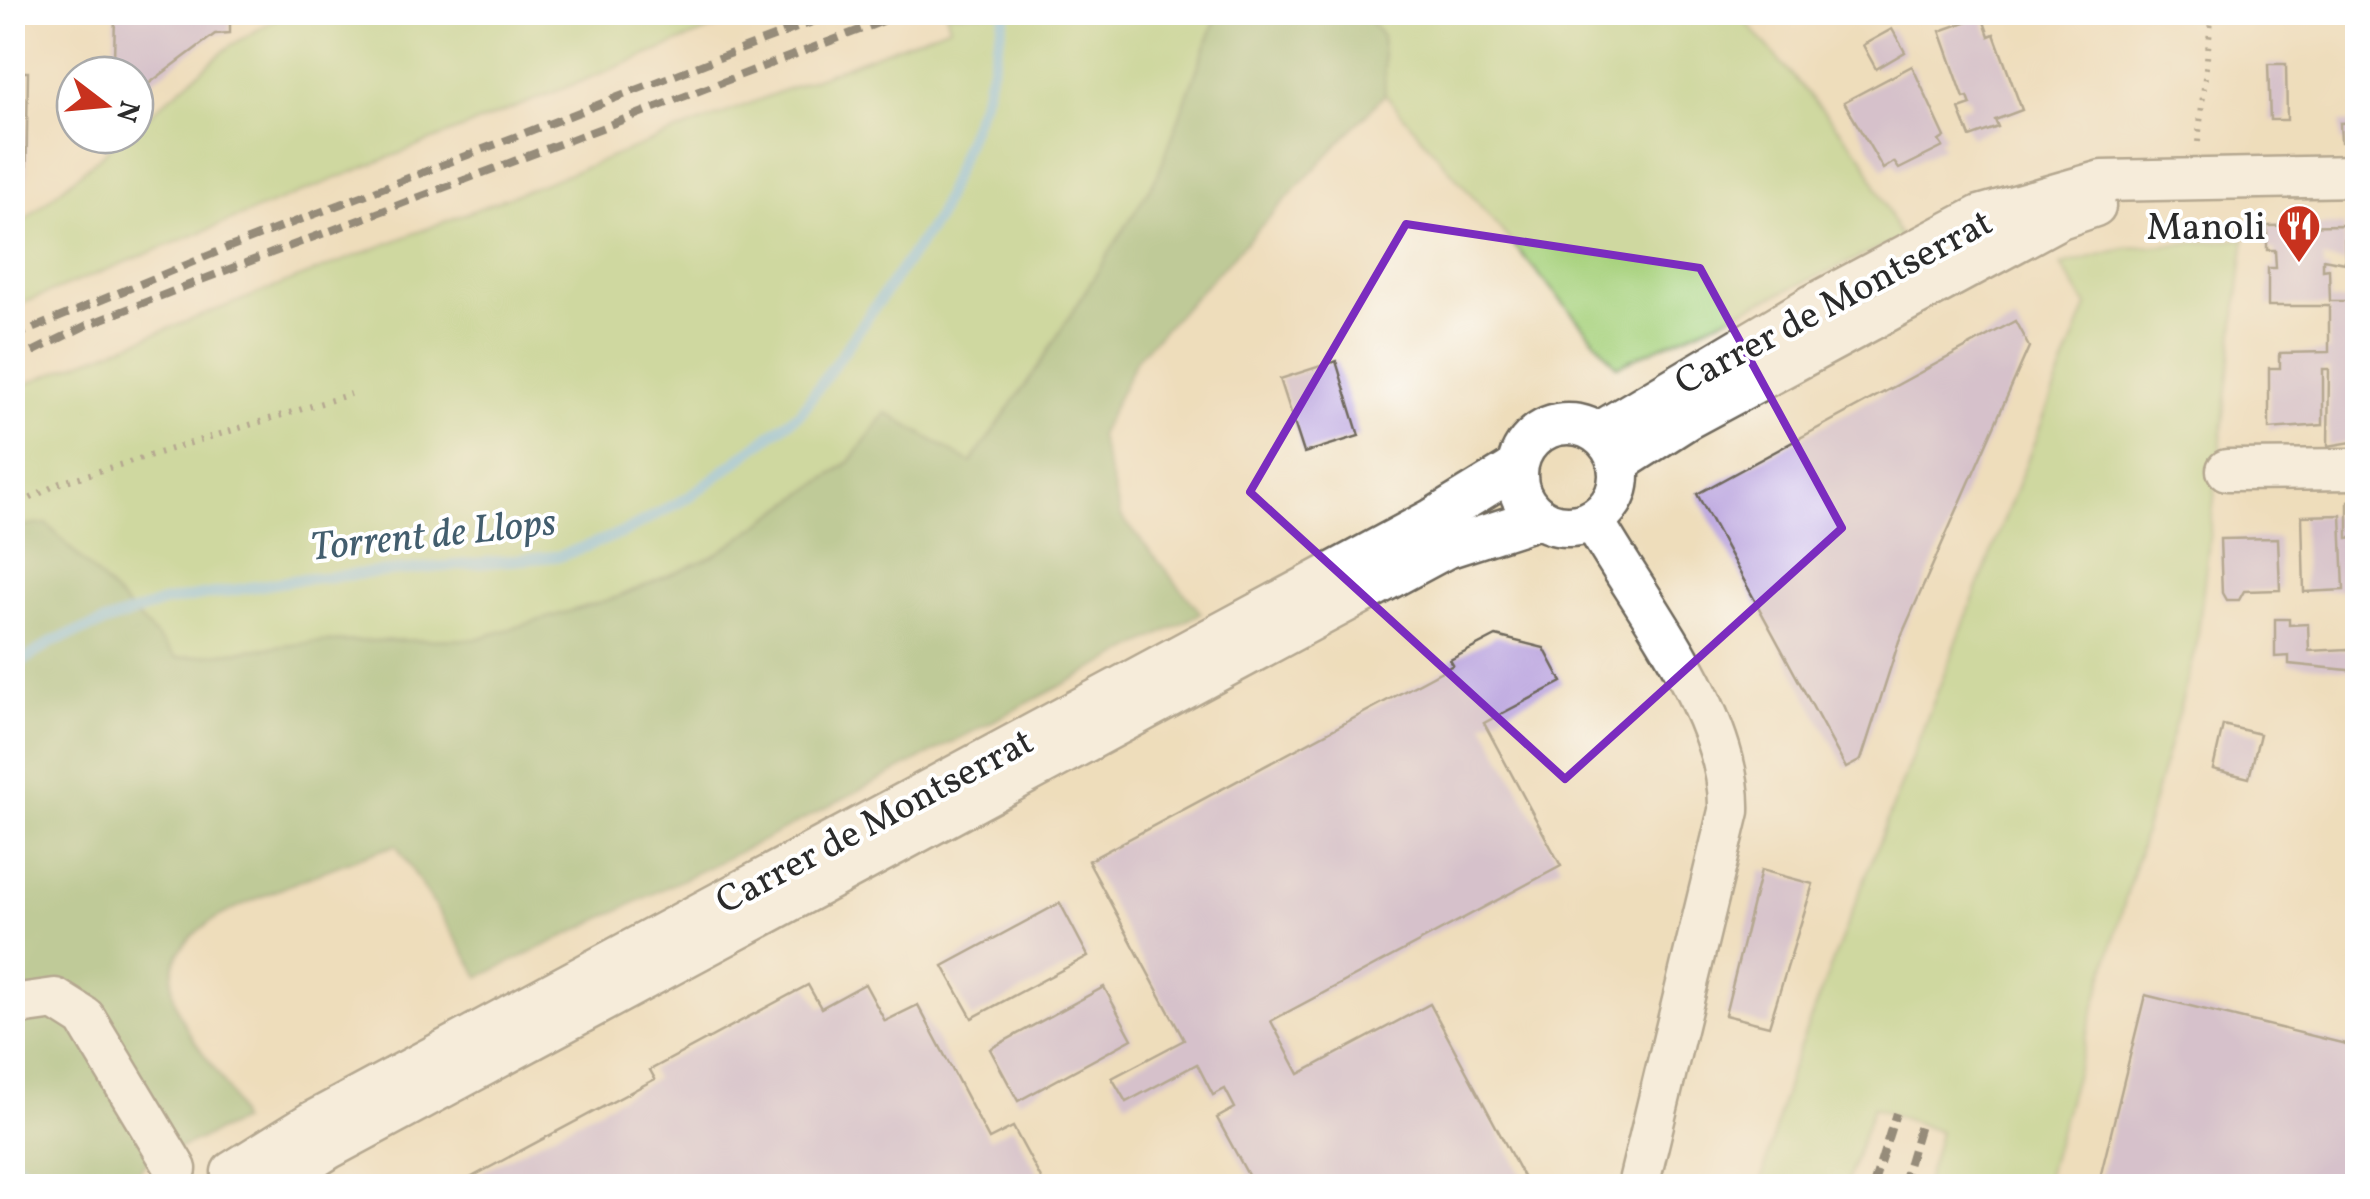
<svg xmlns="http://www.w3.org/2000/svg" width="2370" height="1199" viewBox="0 0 2370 1199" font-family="Vollkorn,serif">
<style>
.green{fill:#a8d27e;stroke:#6a7e54;stroke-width:2.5}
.forest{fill:#86b46d;stroke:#58704c;stroke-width:2.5}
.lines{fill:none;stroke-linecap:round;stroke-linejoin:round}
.stream{stroke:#70bdea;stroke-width:11}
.building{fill:#b8a1dd}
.minor-casing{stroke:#6f695d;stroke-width:45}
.path{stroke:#6f695d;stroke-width:6;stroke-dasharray:2.5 8;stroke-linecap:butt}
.minor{stroke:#fff;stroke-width:40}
.rail{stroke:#2b2b2b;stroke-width:8;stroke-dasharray:15 8;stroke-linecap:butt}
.marked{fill:none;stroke:#7b2cbf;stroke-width:8;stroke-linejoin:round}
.labels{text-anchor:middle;stroke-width:8;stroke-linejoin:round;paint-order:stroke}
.poi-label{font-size:38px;fill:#2b2b2b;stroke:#fff;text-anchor:end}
.street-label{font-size:38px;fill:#2b2b2b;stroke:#fff}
.water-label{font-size:40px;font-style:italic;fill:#435e6e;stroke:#fff}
</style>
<rect width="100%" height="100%" fill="#fff"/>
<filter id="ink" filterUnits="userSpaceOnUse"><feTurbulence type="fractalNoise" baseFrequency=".01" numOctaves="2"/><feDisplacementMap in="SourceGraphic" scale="20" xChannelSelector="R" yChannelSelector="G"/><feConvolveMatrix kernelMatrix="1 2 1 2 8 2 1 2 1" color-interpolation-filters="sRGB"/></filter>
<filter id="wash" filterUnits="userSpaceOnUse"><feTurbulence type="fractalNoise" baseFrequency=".0048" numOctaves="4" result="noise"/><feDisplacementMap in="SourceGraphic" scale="40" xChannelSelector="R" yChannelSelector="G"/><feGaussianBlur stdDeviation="2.25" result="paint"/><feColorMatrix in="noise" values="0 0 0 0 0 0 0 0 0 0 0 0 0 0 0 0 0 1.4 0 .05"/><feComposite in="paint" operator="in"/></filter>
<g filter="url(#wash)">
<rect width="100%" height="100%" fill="#edb"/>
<g class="green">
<polygon points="288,12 753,12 753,13 13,307 13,230 125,135 135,135 135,127 230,46"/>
<polygon points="946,13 1218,13 1158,175 1038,367 971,463 886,413 850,461 714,556 618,597 476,639 320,642 177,658 47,524 13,527 13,394 30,382 950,26"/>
<polygon points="1365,13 1738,13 1863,157 1901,239 1617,366 1385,94 1382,37"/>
<polygon points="2245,239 2196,650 2044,1186 1925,1186 1940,1132 1873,1107 1846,1186 1760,1186 1791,1069 2087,306 2061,265 2125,248"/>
</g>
<path class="forest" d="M1218 13H1365L1382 37 1385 94 1137 358 1099 436 1121 516 1201 613 758 843 480 977 396 845C359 857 323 871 287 886 232 910 145 935 180 1015 197 1054 230 1077 240 1121L146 1163 126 1186H13V527L47 524 177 658 320 642 476 639 618 597 714 556 850 462 886 413 971 463 1038 367 1158 175Z"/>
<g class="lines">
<g class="stream">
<polyline points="12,668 55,640 164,602 294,580 560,556 625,532 692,495 801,412 937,218 986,91 1006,12"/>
<polyline points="12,1159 37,1186"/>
</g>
</g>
<g id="blocks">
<g class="building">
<polygon points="115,12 230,12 230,33 215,34 135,94 135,75 123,75 114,61"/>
<polygon points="1982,16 1989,36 1994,34 2022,110 1995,120 1998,127 1970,137 1959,109 1971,105 1968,97 1964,98 1940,31"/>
<polygon points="1892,29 1905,52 1876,69 1863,45"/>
<polygon points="2268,64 2286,64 2287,120 2270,120"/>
<polygon points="1912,66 1945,137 1939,141 1943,147 1899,169 1894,162 1883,169 1844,102"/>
<polygon points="12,72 28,72 26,192 12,192"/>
<polygon points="2358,122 2358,141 2341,142 2340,123"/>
<polygon points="2344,225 2345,263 2323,259 2323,270 2329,269 2330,301 2358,301 2358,441 2328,446 2329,369 2323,369 2323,425 2269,429 2269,368 2280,368 2280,353 2329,352 2329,306 2268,306 2268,268 2276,268 2275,250 2267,250 2267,226"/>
<polygon points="2015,321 2029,347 1899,641 1861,760 1846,768 1697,494"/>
<polygon points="1336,361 1359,436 1304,453 1280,379"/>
<polygon points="2358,500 2358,538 2348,538 2348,501"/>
<polygon points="2341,515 2344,590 2304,592 2302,516"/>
<polygon points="2278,538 2280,590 2244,591 2239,600 2226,600 2222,593 2220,539"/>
<polygon points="2275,619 2289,619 2289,625 2308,624 2309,651 2348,649 2358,654 2358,671 2289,664 2289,656 2275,657"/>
<polygon points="1496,636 1544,648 1562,682 1484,723 1561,866 1271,1021 1299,1074 1430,1004 1528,1186 1254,1186 1217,1118 1235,1108 1225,1089 1213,1095 1197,1064 1126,1102 1112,1078 1184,1040 1088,861 1453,665 1450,660"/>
<polygon points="2223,725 2260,734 2249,778 2213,769"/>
<polygon points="1761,870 1813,884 1769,1026 1725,1015"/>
<polygon points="1060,903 1088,956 972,1018 943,966"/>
<polygon points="865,984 885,1021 918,1005 989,1139 1013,1127 1045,1186 455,1186 655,1079 650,1070 808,985 821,1008"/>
<polygon points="1104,987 1132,1039 1018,1101 990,1049"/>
<polygon points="2145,995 2358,1047 2358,1186 2098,1186"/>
</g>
</g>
</g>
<g filter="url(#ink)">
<use href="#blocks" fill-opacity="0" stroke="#6f695d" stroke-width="2.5"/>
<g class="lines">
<g class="minor-casing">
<g id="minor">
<circle cx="1568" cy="475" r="51"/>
<polyline points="1598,433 1813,305 1980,216 2102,181 2358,176"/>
<polyline points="1618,463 1687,419 2060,218 2095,206"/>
<polyline points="2227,470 2358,469"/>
<path d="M1593 520C1639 602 1732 716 1729 811L1638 1186"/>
<polyline points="12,1005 55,999 85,1018 176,1169"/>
<polyline points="232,1172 312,1122 1433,519 1516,468"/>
<polyline points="270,1186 328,1149 1446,548 1539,518"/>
</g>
</g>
<g class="path">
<polyline points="2198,142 2212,12"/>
<polyline points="12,508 60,483 351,394"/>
</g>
<use href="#minor" class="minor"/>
<g class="rail">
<polyline points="12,337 222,250 838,12"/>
<polyline points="12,362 87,325 227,270 907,12"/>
<polyline points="1873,1186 1896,1113"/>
<polyline points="1902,1186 1920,1125"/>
</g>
</g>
</g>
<path d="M0 0H2370V1199H0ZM1406 224 1700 268 1842 528 1565 779 1250 492Z" fill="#edb" fill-opacity=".55" fill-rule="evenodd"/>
<path class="marked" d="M1406 224 1700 268 1842 528 1565 779 1250 492Z"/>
<defs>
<g id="restaurant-pin" transform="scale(2.25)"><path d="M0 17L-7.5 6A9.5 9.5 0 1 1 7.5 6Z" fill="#c8321e" stroke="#fff"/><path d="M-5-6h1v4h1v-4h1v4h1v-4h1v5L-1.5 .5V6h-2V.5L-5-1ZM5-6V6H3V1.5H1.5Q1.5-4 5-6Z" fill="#fff"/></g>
</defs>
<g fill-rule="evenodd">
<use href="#restaurant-pin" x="2299" y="226"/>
</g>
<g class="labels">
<g class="poi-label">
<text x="2266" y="239">Manoli</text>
</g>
<g class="street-label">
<text transform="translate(1833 301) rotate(-28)" y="13">Carrer de Montserrat</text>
<text transform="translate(874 820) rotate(-28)" y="13">Carrer de Montserrat</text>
</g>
<g class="water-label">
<text transform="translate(433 533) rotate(-6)" y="14">Torrent de Llops</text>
</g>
</g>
<rect width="2370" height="1199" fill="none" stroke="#fff" stroke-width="50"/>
<g transform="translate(105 105) rotate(106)"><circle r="48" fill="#ffffff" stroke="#aaaaaa" stroke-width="2.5"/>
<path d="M0-8L18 38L0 25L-18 38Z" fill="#c8321e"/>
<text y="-15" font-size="28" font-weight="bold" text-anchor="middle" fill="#2b2b2b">N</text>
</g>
</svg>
